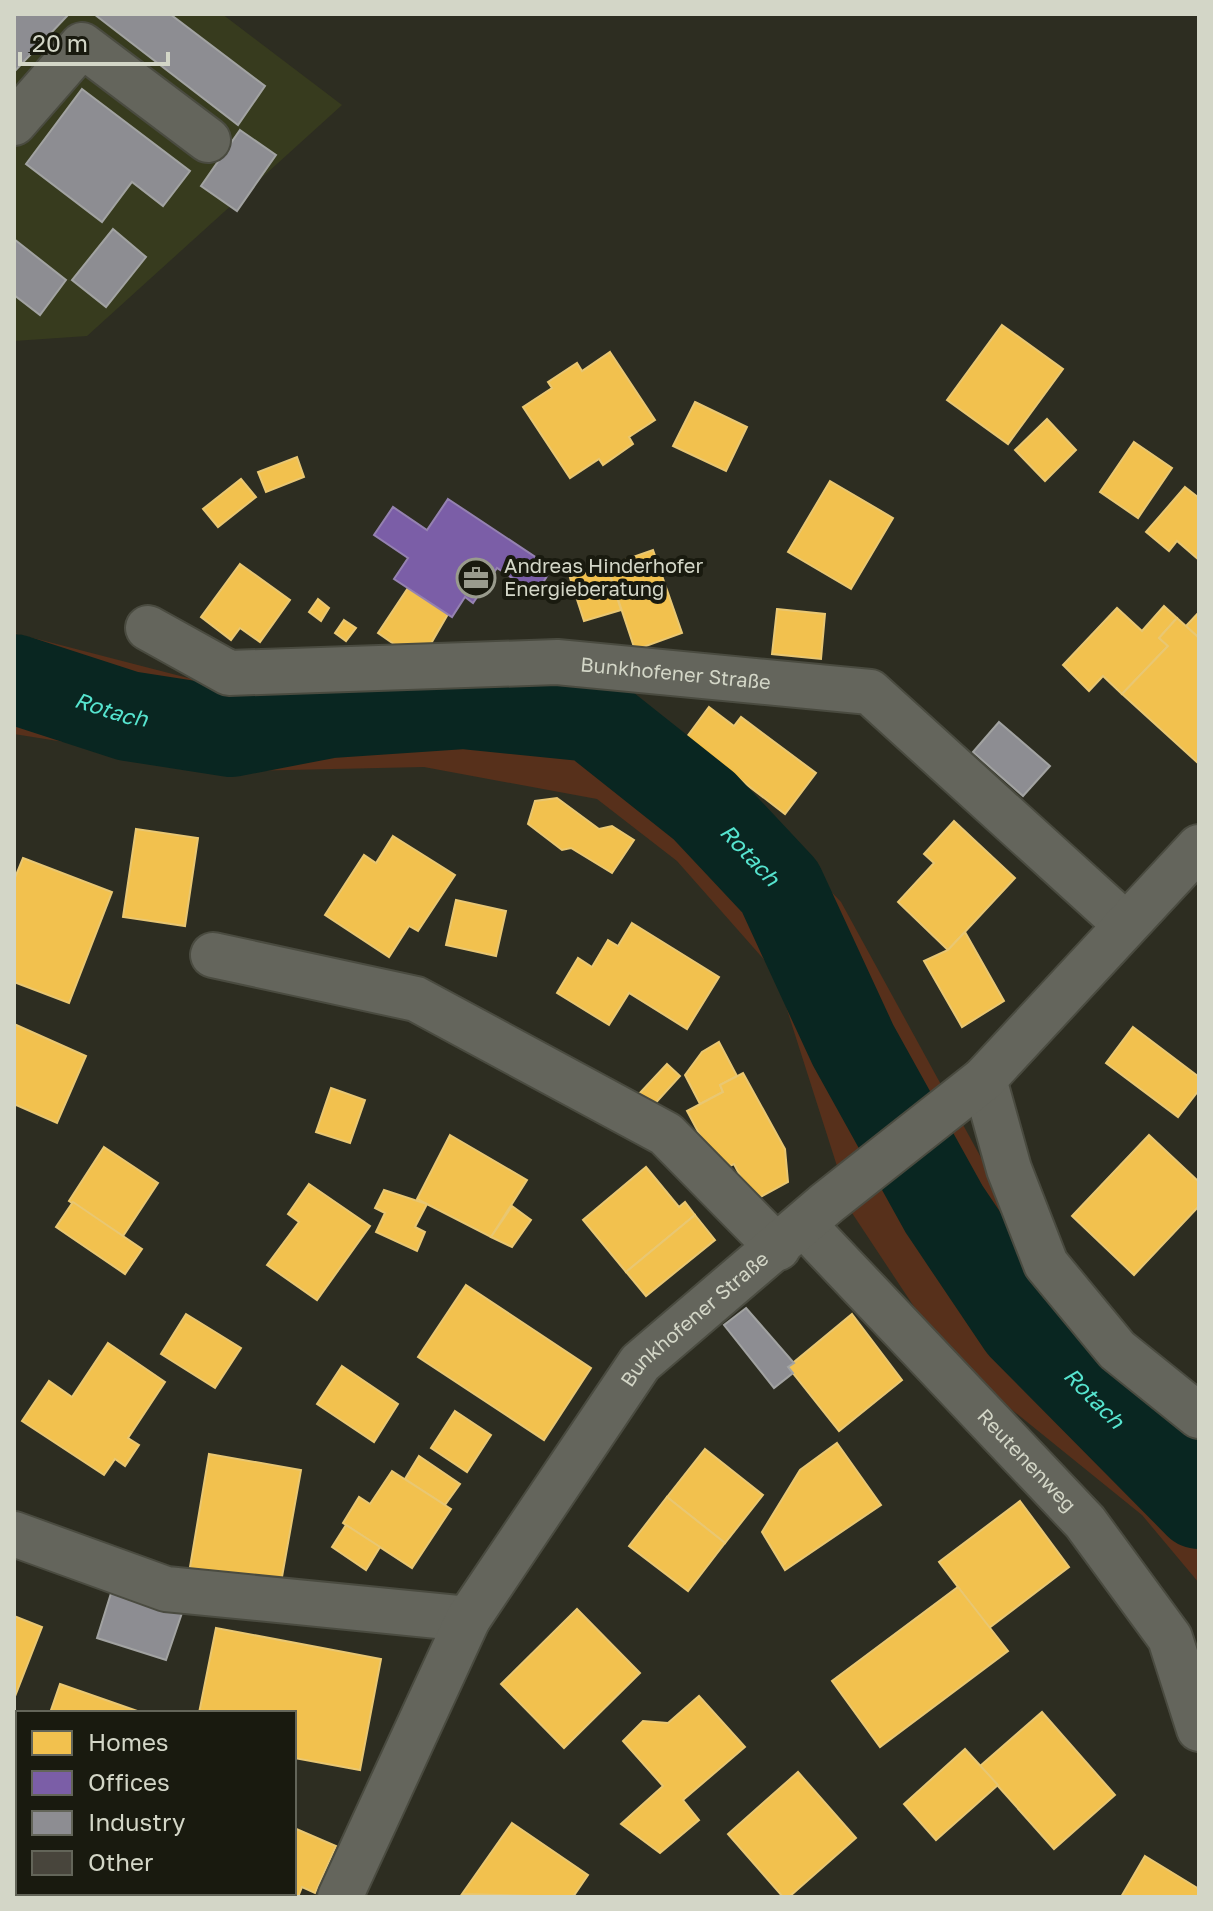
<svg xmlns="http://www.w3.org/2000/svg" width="1213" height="1911" viewBox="0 0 1213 1911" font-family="'Golos Text',sans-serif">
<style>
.built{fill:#373b1e}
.green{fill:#57301b}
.homes{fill:#f2c14e;stroke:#e9c772;stroke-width:2}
.offices{fill:#7b5ea7;stroke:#9582b1;stroke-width:2}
.industry{fill:#8d8d92;stroke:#a2a3a2;stroke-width:2}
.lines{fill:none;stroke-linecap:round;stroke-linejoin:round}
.river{stroke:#092621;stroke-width:90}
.building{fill:#48453c;stroke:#545147;stroke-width:2}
.minor-casing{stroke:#4a4b40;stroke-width:48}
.minor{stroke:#64655c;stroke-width:44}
.labels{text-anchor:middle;stroke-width:8;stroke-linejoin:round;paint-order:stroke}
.poi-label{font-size:20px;fill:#d3d6c7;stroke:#191a0f;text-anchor:start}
.street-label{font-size:20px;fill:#d3d6c7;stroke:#191a0f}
.water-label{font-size:22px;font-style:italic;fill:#56e4cf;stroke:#191a0f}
</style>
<rect width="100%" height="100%" fill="#2d2d21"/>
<polygon class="built" points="14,14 222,14 342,105 87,336 14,341"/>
<polygon class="green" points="14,633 219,686 542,685 666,720 841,902 996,1185 1191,1435 1199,1439 1199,1583 1142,1515 948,1358 852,1213 775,972 677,861 597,799 424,767 246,771 14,734"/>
<g class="homes">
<polygon points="1002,325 1063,369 1008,444 947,400"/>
<polygon points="610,352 655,420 629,437 633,444 603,465 599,459 570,478 523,407 552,388 548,382 577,363 582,371"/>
<polygon points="695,402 747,427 726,471 673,446"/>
<polygon points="1047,419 1076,450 1045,481 1015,450"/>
<polygon points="1134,442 1172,468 1138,518 1100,492"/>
<polygon points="297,457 304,477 266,492 258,472"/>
<polygon points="241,479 256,497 218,527 203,509"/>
<polygon points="830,481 893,518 851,589 788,552"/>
<polygon points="1185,487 1199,498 1199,560 1177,541 1169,551 1146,532"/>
<polygon points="653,550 682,633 635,650 607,566"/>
<polygon points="240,564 290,600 260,642 240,628 231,640 201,617"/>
<polygon points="607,566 621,610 584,621 570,578"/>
<polygon points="408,588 448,614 429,647 401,649 378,633"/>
<polygon points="318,599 329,608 321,621 309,612"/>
<polygon points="1164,606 1177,618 1159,638 1168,646 1122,694 1103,676 1089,691 1063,665 1117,608 1142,631"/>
<polygon points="777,609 825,614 821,659 772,654"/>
<polygon points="1199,612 1199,638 1186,626"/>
<polygon points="1177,618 1199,638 1199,764 1122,694 1168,646 1159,638"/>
<polygon points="344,620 356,628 346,641 335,633"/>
<polygon points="709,707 734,726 741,717 816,773 785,814 686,738"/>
<polygon points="557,798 599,829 612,826 634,840 612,873 571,848 562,850 528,824 535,801"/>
<polygon points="954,821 1015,878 948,950 898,902 934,863 924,854"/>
<polygon points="136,829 198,838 185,926 123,917"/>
<polygon points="393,836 455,875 418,931 409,926 389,957 325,915 364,855 376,863"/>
<polygon points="23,858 112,892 69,1003 14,982 14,880"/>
<polygon points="456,900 506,911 496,956 446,945"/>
<polygon points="632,923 719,977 687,1029 629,993 609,1025 557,993 578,958 592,967 608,940 618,946"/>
<polygon points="965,932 1004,1001 962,1027 924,961 948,950"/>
<polygon points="14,1024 86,1056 57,1123 14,1104"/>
<polygon points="1133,1027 1199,1077 1199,1090 1178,1117 1106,1063"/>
<polygon points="719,1042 737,1076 720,1085 723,1092 700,1104 685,1075 702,1052"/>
<polygon points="667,1064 680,1076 651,1108 638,1095"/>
<polygon points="743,1073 785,1149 788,1182 753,1201 734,1164 719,1171 687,1111 723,1092 720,1085"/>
<polygon points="331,1088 365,1100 350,1143 316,1132"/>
<polygon points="450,1135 527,1180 491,1237 417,1199"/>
<polygon points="1149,1135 1199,1182 1199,1206 1134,1275 1072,1216"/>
<polygon points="104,1147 158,1183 123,1236 69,1201"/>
<polygon points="646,1167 679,1207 685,1202 695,1215 626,1272 583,1220"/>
<polygon points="309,1184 370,1226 317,1300 267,1265 299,1222 288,1214"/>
<polygon points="384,1190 427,1204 415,1227 425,1232 417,1251 376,1232 385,1213 375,1208"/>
<polygon points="73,1202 142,1249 125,1274 56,1227"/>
<polygon points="512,1206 531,1220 512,1247 491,1237"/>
<polygon points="695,1215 715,1240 646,1296 626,1272"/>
<polygon points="466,1285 591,1368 544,1440 418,1357"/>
<polygon points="186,1314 241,1348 215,1388 161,1354"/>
<polygon points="852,1314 902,1380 839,1431 788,1367"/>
<polygon points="108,1343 165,1382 128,1438 139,1445 125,1466 115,1459 104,1475 22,1421 49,1381 72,1397"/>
<polygon points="342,1366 398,1404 374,1442 317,1404"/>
<polygon points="455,1411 491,1435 467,1472 431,1448"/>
<polygon points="837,1443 881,1505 785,1570 762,1532 800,1470"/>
<polygon points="705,1449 763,1495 725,1543 667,1497"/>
<polygon points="209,1454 301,1470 280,1588 189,1573"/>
<polygon points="419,1456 460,1484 445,1505 405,1479"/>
<polygon points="392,1471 451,1509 412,1568 343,1523 359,1497 370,1504"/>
<polygon points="667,1497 725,1543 688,1591 629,1546"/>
<polygon points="1020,1501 1069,1567 989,1628 939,1562"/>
<polygon points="346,1525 380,1547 366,1570 332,1547"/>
<polygon points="958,1587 1008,1651 880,1747 832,1681"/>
<polygon points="577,1609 640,1673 564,1748 501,1684"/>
<polygon points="14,1616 42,1627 14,1699"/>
<polygon points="216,1628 381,1659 360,1770 294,1758 294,1713 199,1713"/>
<polygon points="60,1684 143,1713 50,1713"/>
<polygon points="699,1696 745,1747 683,1800 699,1820 660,1853 621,1824 663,1786 623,1741 643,1721 668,1723"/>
<polygon points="1042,1712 1115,1795 1054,1849 980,1766"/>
<polygon points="965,1749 998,1785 936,1840 904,1804"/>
<polygon points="798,1772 856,1838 789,1897 783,1897 728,1834"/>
<polygon points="512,1823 588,1875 573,1897 462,1894"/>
<polygon points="294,1828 336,1846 315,1893 302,1887 298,1897 254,1897 256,1893 294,1893"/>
<polygon points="1145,1856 1199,1889 1199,1897 1121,1897"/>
</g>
<polygon class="offices" points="448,499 552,568 536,594 497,568 473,603 465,597 452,617 394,579 408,558 374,535 393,507 427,530"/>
<g class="industry">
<polygon points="14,14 69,14 14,72"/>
<polygon points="94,14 170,14 265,86 238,125"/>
<polygon points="82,89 190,171 163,206 132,182 102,222 26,164"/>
<polygon points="240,130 276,155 237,211 201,186"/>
<polygon points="113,229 146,257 106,307 72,280"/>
<polygon points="14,239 66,280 40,315 14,295"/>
<polygon points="999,722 1050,766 1023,796 973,752"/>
<polygon points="746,1308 794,1363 788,1367 793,1373 774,1388 724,1325"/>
<polygon points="112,1590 182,1613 166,1660 97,1638"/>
</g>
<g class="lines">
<path class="river" id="s1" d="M14 679 128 716 231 732 330 713 463 704 592 717 704 806 780 887 853 1045 944 1209 1022 1325 1199 1504"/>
</g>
<polygon class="building" points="14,1880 18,1882 18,1893 47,1893 57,1897 14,1897"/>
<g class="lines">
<g class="minor-casing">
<g id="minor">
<polyline points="14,123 82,45 208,140"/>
<path id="s2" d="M148 628 229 673 557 662 870 692 1125 924"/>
<polyline points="213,955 416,999 666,1134 778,1248"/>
<polyline points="984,1079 1009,1169 1046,1264 1117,1350 1199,1416"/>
<path id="s3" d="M804 1225 1085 1522 1170 1638 1199 1729"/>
<polyline points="14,1534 166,1589 468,1619"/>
<path id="s4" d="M340 1897 468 1619 640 1363 827 1203 984 1079 1199 847"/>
</g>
</g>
<use href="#minor" class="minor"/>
</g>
<defs>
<g id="office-ring" transform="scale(2)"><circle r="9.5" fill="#191a0f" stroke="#999b8d" stroke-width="1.5"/><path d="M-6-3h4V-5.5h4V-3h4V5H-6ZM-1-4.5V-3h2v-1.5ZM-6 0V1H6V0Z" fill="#999b8d"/></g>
</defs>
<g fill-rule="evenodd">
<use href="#office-ring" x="476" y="578"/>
</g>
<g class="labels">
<g class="poi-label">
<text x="504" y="573">Andreas Hinderhofer<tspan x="504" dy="23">Energieberatung</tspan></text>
</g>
<g class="street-label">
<text dy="7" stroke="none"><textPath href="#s2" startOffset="540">Bunkhofener Straße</textPath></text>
<text dy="7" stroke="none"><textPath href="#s4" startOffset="684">Bunkhofener Straße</textPath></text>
<text dy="7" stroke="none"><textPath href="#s3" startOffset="324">Reutenenweg</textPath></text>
</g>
<g class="water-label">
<text dy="8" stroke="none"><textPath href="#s1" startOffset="102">Rotach</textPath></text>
<text dy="8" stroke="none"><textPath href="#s1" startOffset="798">Rotach</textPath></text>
<text dy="8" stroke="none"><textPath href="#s1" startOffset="1446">Rotach</textPath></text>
</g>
</g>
<rect width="1213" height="1911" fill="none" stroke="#d3d6c7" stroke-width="32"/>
<rect x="16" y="1711" width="280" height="184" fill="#191a0f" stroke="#636559" stroke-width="2"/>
<rect x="32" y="1731" width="40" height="24" fill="#f2c14e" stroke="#636559" stroke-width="2"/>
<text x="88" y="1751" font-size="24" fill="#d3d6c7">Homes</text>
<rect x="32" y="1771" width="40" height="24" fill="#7b5ea7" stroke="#636559" stroke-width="2"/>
<text x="88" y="1791" font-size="24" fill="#d3d6c7">Offices</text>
<rect x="32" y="1811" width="40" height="24" fill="#8d8d92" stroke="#636559" stroke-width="2"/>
<text x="88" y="1831" font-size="24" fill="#d3d6c7">Industry</text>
<rect x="32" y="1851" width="40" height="24" fill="#48453c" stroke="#636559" stroke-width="2"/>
<text x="88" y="1871" font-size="24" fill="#d3d6c7">Other</text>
<path d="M20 52v12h148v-12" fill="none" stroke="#d3d6c7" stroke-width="4"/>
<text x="32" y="52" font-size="24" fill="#d3d6c7" stroke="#191a0f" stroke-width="6" paint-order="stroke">20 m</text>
</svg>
